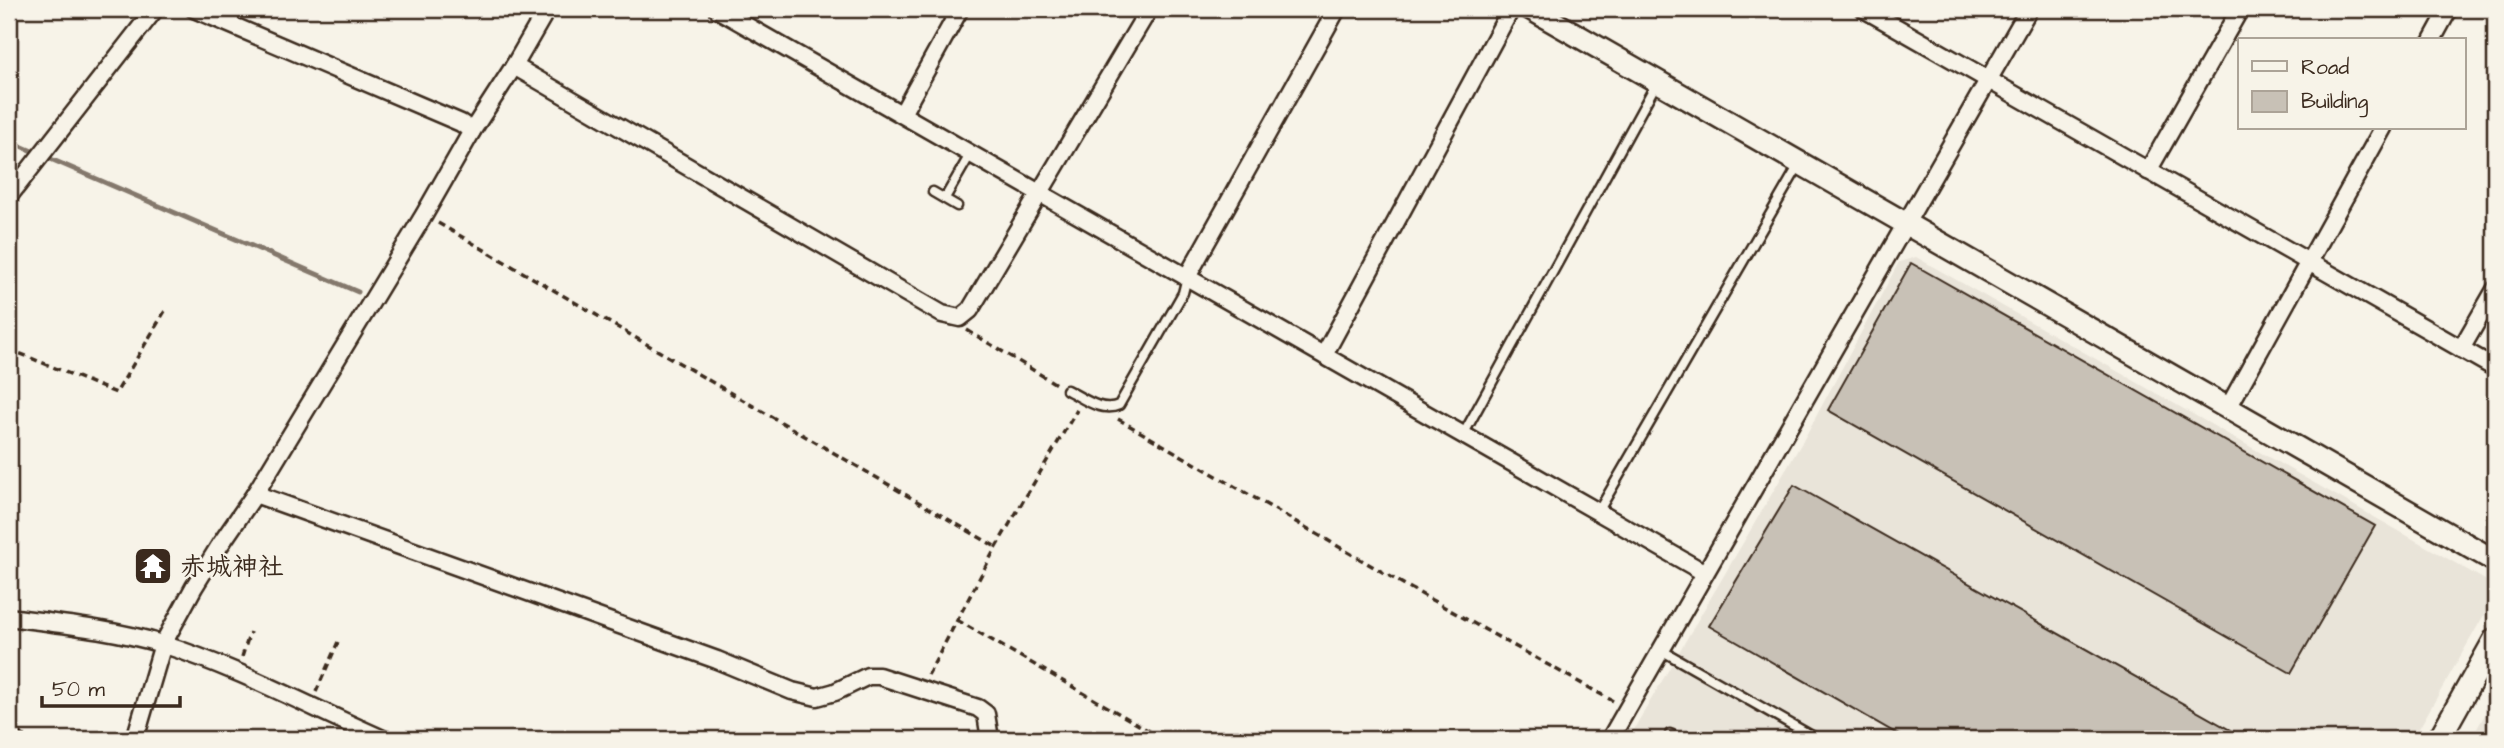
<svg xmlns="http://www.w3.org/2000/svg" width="2504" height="748" viewBox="0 0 2504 748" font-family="'Architects Daughter','Klee One',sans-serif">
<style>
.built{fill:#e9e4d9}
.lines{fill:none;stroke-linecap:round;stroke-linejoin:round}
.stream{stroke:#84786c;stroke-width:5}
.building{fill:#c8c1b6;stroke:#3b2a1e;stroke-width:2}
.lane-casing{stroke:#3b2a1e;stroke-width:13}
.street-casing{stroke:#3b2a1e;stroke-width:21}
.secondary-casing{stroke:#3b2a1e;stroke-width:26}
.path{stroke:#3b2a1e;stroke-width:3.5;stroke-dasharray:7 5;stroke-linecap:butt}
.lane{stroke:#f7f3e8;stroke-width:8}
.street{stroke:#f7f3e8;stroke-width:16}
.secondary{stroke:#f7f3e8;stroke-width:21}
.labels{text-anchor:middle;stroke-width:5;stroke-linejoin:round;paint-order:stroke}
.poi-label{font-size:26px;font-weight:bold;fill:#3b2a1e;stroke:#f7f3e8;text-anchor:start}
</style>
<rect width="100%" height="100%" fill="#f7f3e8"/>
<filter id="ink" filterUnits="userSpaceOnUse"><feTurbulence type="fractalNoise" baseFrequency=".0143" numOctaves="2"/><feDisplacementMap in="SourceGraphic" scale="14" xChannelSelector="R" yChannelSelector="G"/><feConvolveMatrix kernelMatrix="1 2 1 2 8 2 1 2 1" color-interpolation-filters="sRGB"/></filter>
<g filter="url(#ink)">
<g class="built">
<polygon points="1916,257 2494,585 2492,601 2413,739 1628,739 1804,439 1899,262"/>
<polygon points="2495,697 2495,739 2471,739"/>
</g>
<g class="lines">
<polyline class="stream" points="9,141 358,292"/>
</g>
<g class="building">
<polygon points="1911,263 2375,526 2291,673 1828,410"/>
<polygon points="1794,485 2246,739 1906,739 1709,626"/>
</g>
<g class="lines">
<g class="lane-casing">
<g id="lane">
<polyline points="933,192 957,206"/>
<polyline points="945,198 971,153"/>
<path d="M1067 390C1083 398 1101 413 1119 405L1183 293 1187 277"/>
<polyline points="1463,435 1656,84"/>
<polyline points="1598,512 1800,163"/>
<polyline points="1661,650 1817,739"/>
<polyline points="1670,734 1680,739"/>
</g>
</g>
<g class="street-casing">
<g id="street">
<polyline points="194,9 461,123 472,131"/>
<polyline points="717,9 1705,573"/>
<polyline points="1864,9 2495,368"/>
<polyline points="2432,40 2449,9"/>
<polyline points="514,66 942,314 960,318 970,310 1149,9"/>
<polyline points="902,114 960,9"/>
<polyline points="2148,171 2240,9"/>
<polyline points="9,196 155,9"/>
<polyline points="1187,277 1337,9"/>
<polyline points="2461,349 2495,290"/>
<polyline points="1324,355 1511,9"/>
<polyline points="2228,408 2383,128"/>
<polyline points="255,494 717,660 792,691 817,697 835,692 868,676 879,676 978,708 986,714 990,739"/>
<path d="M9 617C60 624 112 629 162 644 238 668 310 707 383 739"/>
<polyline points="135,739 163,644 194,587 220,545 255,494 424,215 472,131 514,66 547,9"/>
<polyline points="1610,739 2029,9"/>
</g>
</g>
<g class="secondary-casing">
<g id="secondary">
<polyline points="1531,9 2495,561"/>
<polyline points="2439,739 2495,639"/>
</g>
</g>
<g class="path">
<polyline points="438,223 996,547"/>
<polyline points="967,330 1056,384"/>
<polyline points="9,349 116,393 165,311"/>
<polyline points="1118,419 1412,589 1613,701"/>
<polyline points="957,620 1163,739"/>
<polyline points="242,657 250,632"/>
<polyline points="928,675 996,547 1077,410"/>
<polyline points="316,692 338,642"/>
<polyline points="9,725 28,739"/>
</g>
<use href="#lane" class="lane"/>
<use href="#street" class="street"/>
<use href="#secondary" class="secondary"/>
</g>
</g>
<defs>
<g id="temple-square" transform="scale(2.0125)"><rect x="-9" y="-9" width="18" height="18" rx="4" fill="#3b2a1e" stroke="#f7f3e8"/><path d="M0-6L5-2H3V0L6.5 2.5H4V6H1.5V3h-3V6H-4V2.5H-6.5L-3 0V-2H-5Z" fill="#fff"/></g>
</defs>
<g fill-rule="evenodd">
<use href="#temple-square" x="153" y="566"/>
</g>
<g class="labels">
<g class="poi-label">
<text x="180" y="575">赤城神社</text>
</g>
</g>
<rect width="2504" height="748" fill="none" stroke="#f7f3e8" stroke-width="35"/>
<rect x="18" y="18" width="2469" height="713" fill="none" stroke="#3b2a1e" stroke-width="2.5" filter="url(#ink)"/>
<rect x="2238" y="38" width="228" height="91" fill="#f7f3e8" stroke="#aca397" stroke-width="2"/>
<rect x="2252" y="61" width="35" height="10" fill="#f7f3e8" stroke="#aca397" stroke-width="2"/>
<text x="2301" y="74" font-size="21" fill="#3b2a1e">Road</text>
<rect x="2252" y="91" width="35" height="21" fill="#c8c1b6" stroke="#aca397" stroke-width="2"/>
<text x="2301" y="108" font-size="21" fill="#3b2a1e">Building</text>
<path d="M42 696v10h138v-10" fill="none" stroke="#3b2a1e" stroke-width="3.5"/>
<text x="52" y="696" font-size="21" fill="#3b2a1e" stroke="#f7f3e8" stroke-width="5" paint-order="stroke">50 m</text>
</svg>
